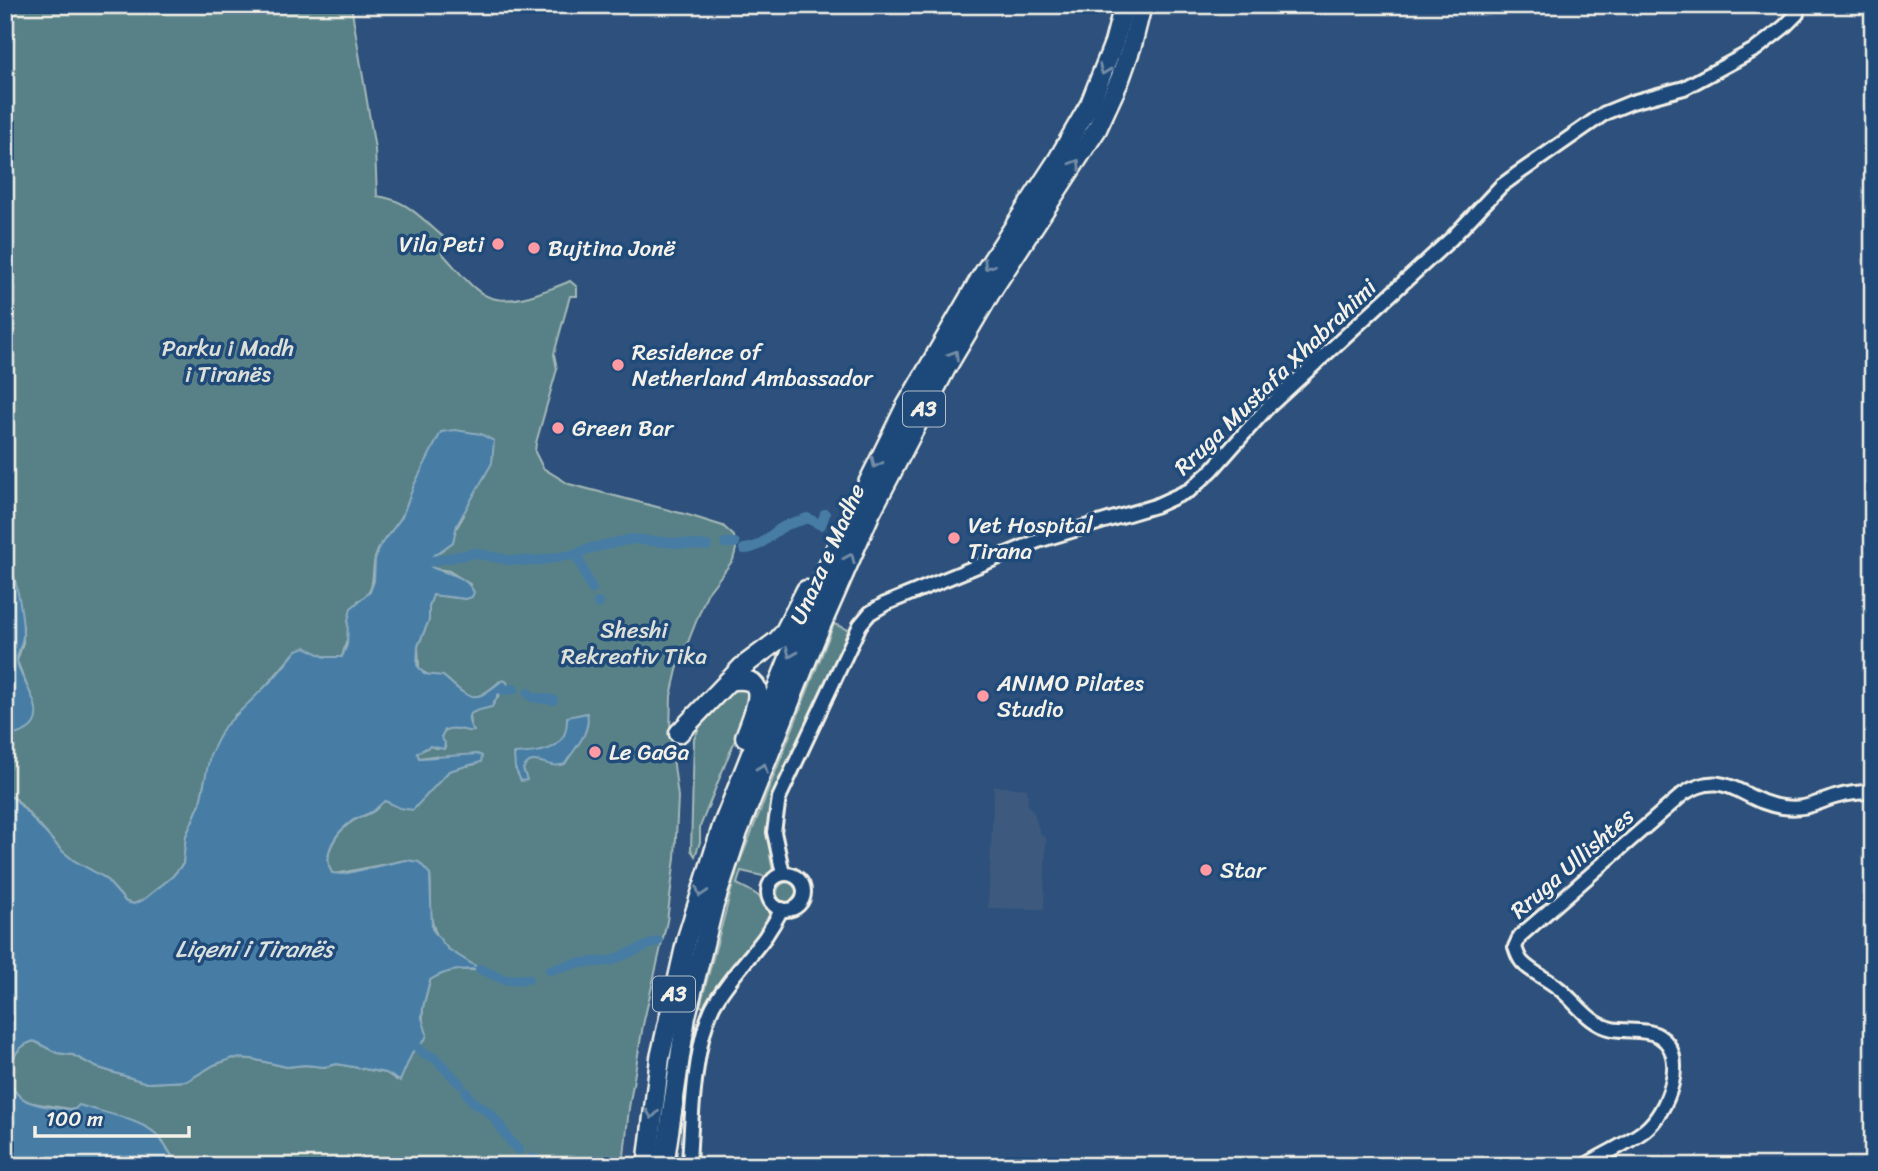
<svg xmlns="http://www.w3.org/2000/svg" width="1878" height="1171" viewBox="0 0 1878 1171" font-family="Sriracha,sans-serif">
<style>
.built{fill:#3d5a7e}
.green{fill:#598187;stroke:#a6b9b8;stroke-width:2}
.water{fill:#477da4;stroke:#8cabbf;stroke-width:2}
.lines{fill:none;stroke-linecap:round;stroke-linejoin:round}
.canal{stroke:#477da4;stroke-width:10}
.minor-casing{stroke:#f4f1e8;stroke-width:18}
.highway-casing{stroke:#f4f1e8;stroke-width:23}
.minor{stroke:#1f4a7a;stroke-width:12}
.highway{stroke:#1f4a7a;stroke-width:18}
.oneway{stroke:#748da6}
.poi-dot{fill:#ff9aa2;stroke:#1f4a7a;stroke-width:2.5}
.labels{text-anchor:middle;stroke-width:7;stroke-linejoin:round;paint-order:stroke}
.shield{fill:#1f4a7a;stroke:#b4bfc7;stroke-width:2}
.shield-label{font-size:21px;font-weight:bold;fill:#f4f1e8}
.poi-label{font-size:23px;fill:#f4f1e8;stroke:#1f4a7a;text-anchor:start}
.park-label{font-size:23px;fill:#dde0d9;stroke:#1f4a7a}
.street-label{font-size:23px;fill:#f4f1e8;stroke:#1f4a7a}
.water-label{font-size:24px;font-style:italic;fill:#dae0de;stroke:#1f4a7a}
</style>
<rect width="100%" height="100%" fill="#2d517c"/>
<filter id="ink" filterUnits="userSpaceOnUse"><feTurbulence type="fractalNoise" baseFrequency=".0143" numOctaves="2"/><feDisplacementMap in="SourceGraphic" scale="14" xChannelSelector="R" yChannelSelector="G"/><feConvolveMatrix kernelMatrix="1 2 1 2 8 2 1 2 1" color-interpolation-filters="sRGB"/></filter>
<g filter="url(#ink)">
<polygon class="built" points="994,786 1027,789 1028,805 1034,813 1040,833 1046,838 1044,909 988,908"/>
<g class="green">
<path d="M5 5H351L375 149 377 196C409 200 422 220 446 239L450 244 442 253C476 290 485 312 539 293 549 289 560 286 570 281L577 287V296H570L554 354 557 369 536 443 535 452 543 468 569 484 688 515 723 526 734 536 736 549 733 560 707 594 677 670 671 696 670 733 678 797 675 858 667 921 643 1025 629 1108 623 1166H178C170 1154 164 1139 152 1131 121 1112 64 1110 28 1102L17 1094 10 1086C9 1066 12 1047 34 1041L57 1053 73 1055 96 1067 148 1083 187 1081 214 1065 233 1058 252 1059 287 1067 305 1065 324 1067 337 1064 386 1073 397 1080 416 1046 422 1042 423 1007 430 980C444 971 456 968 473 970 465 961 455 956 447 948 424 927 433 902 430 874L406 860 336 874 332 873C321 854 337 831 353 821 359 817 368 815 374 811 379 808 379 801 387 801 393 801 404 808 413 809L449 771 456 768 476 764 434 756 419 758 417 753 430 746 436 748 445 747 441 737 443 732 450 728 468 730 471 726 470 714 472 711 492 706 501 692 499 682C469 709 467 695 443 676H430L419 670 418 646 429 620V606L433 595 466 599 471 585 449 571 431 568 428 565V560L453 542 454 532 464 515 414 485C411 495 407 507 402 516 394 531 380 540 375 558 371 575 377 593 358 601L342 657C325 661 316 650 297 650L253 701 235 715 205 779 200 804 186 836 183 864 172 877 143 900 134 904 126 902 105 878 73 860 61 850 16 799 5 794V737L20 733 33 701 17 661 23 642V627L5 545Z"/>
<path d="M834 624 849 630 776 793 773 855 770 856 773 872 767 877 741 871 737 884C755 893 767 897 770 919L761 934 731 968 707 1008 700 1006 737 869Z"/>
<polygon points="740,685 751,692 744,717 700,827 700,842 695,856 691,850 694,739 702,722 701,720 728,691"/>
<circle cx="788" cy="893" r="11"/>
</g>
<g class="water">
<path d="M455 430 481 434 494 441 492 463 457 525 453 542 428 560V565C442 575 463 571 474 592L472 597 466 599 433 595 429 606V620L418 646 417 665 424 674 443 676C456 686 469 706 488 691 493 688 497 684 503 680L507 682 508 686 498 695 492 707C476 711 460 711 474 731 466 733 457 725 445 730L441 737 445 743 444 749 430 746 417 753 419 758H422L477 754 482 756 481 762 449 771 413 810 400 808 385 801C380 804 377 809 372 812 366 815 358 817 352 821 336 832 321 854 332 873L343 874 406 860 419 862 430 874 432 929 448 949 480 969C460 970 448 969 430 980L423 1007 422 1018 427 1034 425 1040 413 1051 400 1081 386 1073 337 1064 324 1067 305 1065 287 1067 252 1059 233 1058 214 1065 187 1081 147 1083 96 1067 73 1055 57 1053 34 1041C7 1048 0 1086 25 1100 39 1107 59 1108 74 1110L79 1105C100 1112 140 1119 156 1134 165 1144 171 1155 178 1166H5V794L15 799 61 850 73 860 105 878 126 902 134 904 143 900 172 877 183 864 186 836 200 804 210 755 224 727 274 678 297 650 305 647 325 657H342L347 645 348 621 351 608 370 592 374 581 375 560 380 546 402 517 414 485 441 432Z"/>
<path d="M5 545C14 573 23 606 23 635 23 644 16 653 17 661 19 680 44 704 34 723 29 732 15 735 5 737Z"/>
<path d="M587 713C592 732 574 749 565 764 562 765 555 766 552 765 540 763 531 755 523 769L527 780 521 781 515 768 514 754C541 752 568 752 567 717Z"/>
</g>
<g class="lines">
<g class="canal">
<polyline points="725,543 735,543"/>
<path d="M744 549C761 549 770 533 785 526 792 522 799 522 807 518L821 525 825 514"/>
<path d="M575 554C583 565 585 578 592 589"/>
<polyline points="428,562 475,553 508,560 535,561 577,554 587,549 632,539 707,546"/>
<polyline points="598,603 599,604"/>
<polyline points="503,690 514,689"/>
<polyline points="528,693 532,697 553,700"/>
<polyline points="480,969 505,980 528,979"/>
<polyline points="550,970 578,963 610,961 658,941"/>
<polyline points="416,1046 425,1054 435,1058 460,1084"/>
<path d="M466 1092C471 1103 478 1105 487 1111 501 1122 505 1139 519 1150"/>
<polyline points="532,1158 546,1166"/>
</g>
<g class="minor-casing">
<g id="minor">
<polyline points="783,874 774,832 779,798 860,625 870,613 885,604 1038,541 1155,506 1190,490 1212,470 1266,409 1452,238 1501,186 1516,175 1605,113 1632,102 1684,88 1756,49 1784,27 1797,14 1795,5"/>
<circle cx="786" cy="892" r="18"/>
<path d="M689 1166C691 1122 694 1045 713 1006 727 980 748 960 765 937 771 928 777 918 782 909"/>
<path d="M1584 1166C1604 1154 1627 1144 1645 1130 1667 1113 1690 1055 1659 1036 1646 1028 1626 1032 1612 1029 1588 1024 1575 1000 1557 987 1546 978 1531 972 1522 962 1518 957 1517 953 1515 947L1520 936 1683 794C1727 766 1741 802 1783 807 1806 810 1815 803 1835 797 1848 793 1860 792 1873 792"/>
</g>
</g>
<g class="highway-casing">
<g id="highway">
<path d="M728 681C775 672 754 712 745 737"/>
<polyline points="679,733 742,667 777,641 784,633 806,590"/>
<polyline points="647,1166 660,1058 687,938 722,827 793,648 835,550 905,408 980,279 1057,161 1090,104 1114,43 1124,5"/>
<polyline points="664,1166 686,1016 713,908 738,832 816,637 871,512 945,370 994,287 1097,129 1120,79 1132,45 1142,5"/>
</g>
</g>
<use href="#minor" class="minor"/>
<use href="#highway" class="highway"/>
</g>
<defs><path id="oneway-chevron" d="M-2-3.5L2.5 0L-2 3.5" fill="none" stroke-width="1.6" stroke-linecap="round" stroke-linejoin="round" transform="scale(1.75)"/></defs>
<g class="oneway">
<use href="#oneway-chevron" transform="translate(1104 70) rotate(111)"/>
<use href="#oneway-chevron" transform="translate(1076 164) rotate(-58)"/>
<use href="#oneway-chevron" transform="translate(988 265) rotate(123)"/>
<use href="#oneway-chevron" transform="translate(954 355) rotate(-59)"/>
<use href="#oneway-chevron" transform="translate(876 463) rotate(116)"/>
<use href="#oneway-chevron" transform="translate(850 558) rotate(-66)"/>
<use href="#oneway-chevron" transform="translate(791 653) rotate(112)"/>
<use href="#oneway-chevron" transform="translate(763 768) rotate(-68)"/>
<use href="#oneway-chevron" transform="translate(701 892) rotate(108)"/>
<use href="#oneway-chevron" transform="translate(652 1114) rotate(97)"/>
</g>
</g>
<g class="poi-dot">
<circle cx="498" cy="244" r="7"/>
<circle cx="534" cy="248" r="7"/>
<circle cx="618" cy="365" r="7"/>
<circle cx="558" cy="428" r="7"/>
<circle cx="954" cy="538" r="7"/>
<circle cx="983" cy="696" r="7"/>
<circle cx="595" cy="752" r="7"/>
<circle cx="1206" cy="870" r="7"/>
</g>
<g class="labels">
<g class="shield">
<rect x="903" y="391.5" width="42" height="35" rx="5"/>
<rect x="653" y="976.5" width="42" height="35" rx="5"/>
</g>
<g class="shield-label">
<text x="924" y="416">A3</text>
<text x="674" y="1001">A3</text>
</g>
<g class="poi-label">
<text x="484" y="252" text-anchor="end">Vila Peti</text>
<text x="548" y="256">Bujtina Jonë</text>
<text x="632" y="360">Residence of<tspan x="632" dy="26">Netherland Ambassador</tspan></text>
<text x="572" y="436">Green Bar</text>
<text x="968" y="533">Vet Hospital<tspan x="968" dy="26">Tirana</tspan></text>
<text x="997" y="691">ANIMO Pilates<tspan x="997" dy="26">Studio</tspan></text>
<text x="609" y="760">Le GaGa</text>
<text x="1220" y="878">Star</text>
</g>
<g class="park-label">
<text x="228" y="356">Parku i Madh<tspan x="228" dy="26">i Tiranës</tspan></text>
<text x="634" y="638">Sheshi<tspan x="634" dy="26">Rekreativ Tika</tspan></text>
</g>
<g class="street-label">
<text transform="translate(1275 377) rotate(-44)" y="8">Rruga Mustafa Xhabrahimi</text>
<text transform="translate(827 554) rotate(-66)" y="8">Unaza e Madhe</text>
<text transform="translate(1572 863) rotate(-41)" y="8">Rruga Ullishtes</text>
</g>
<g class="water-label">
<text x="254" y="957">Liqeni i Tiranës</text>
</g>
</g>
<rect width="1878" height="1171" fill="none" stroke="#1f4a7a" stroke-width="28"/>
<rect x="14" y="14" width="1850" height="1143" fill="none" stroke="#f4f1e8" stroke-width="2.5" filter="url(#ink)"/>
<path d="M35 1126v10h154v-10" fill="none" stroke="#f4f1e8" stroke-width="3.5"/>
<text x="46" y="1126" font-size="21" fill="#f4f1e8" stroke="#1f4a7a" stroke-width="5" paint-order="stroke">100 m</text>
</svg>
